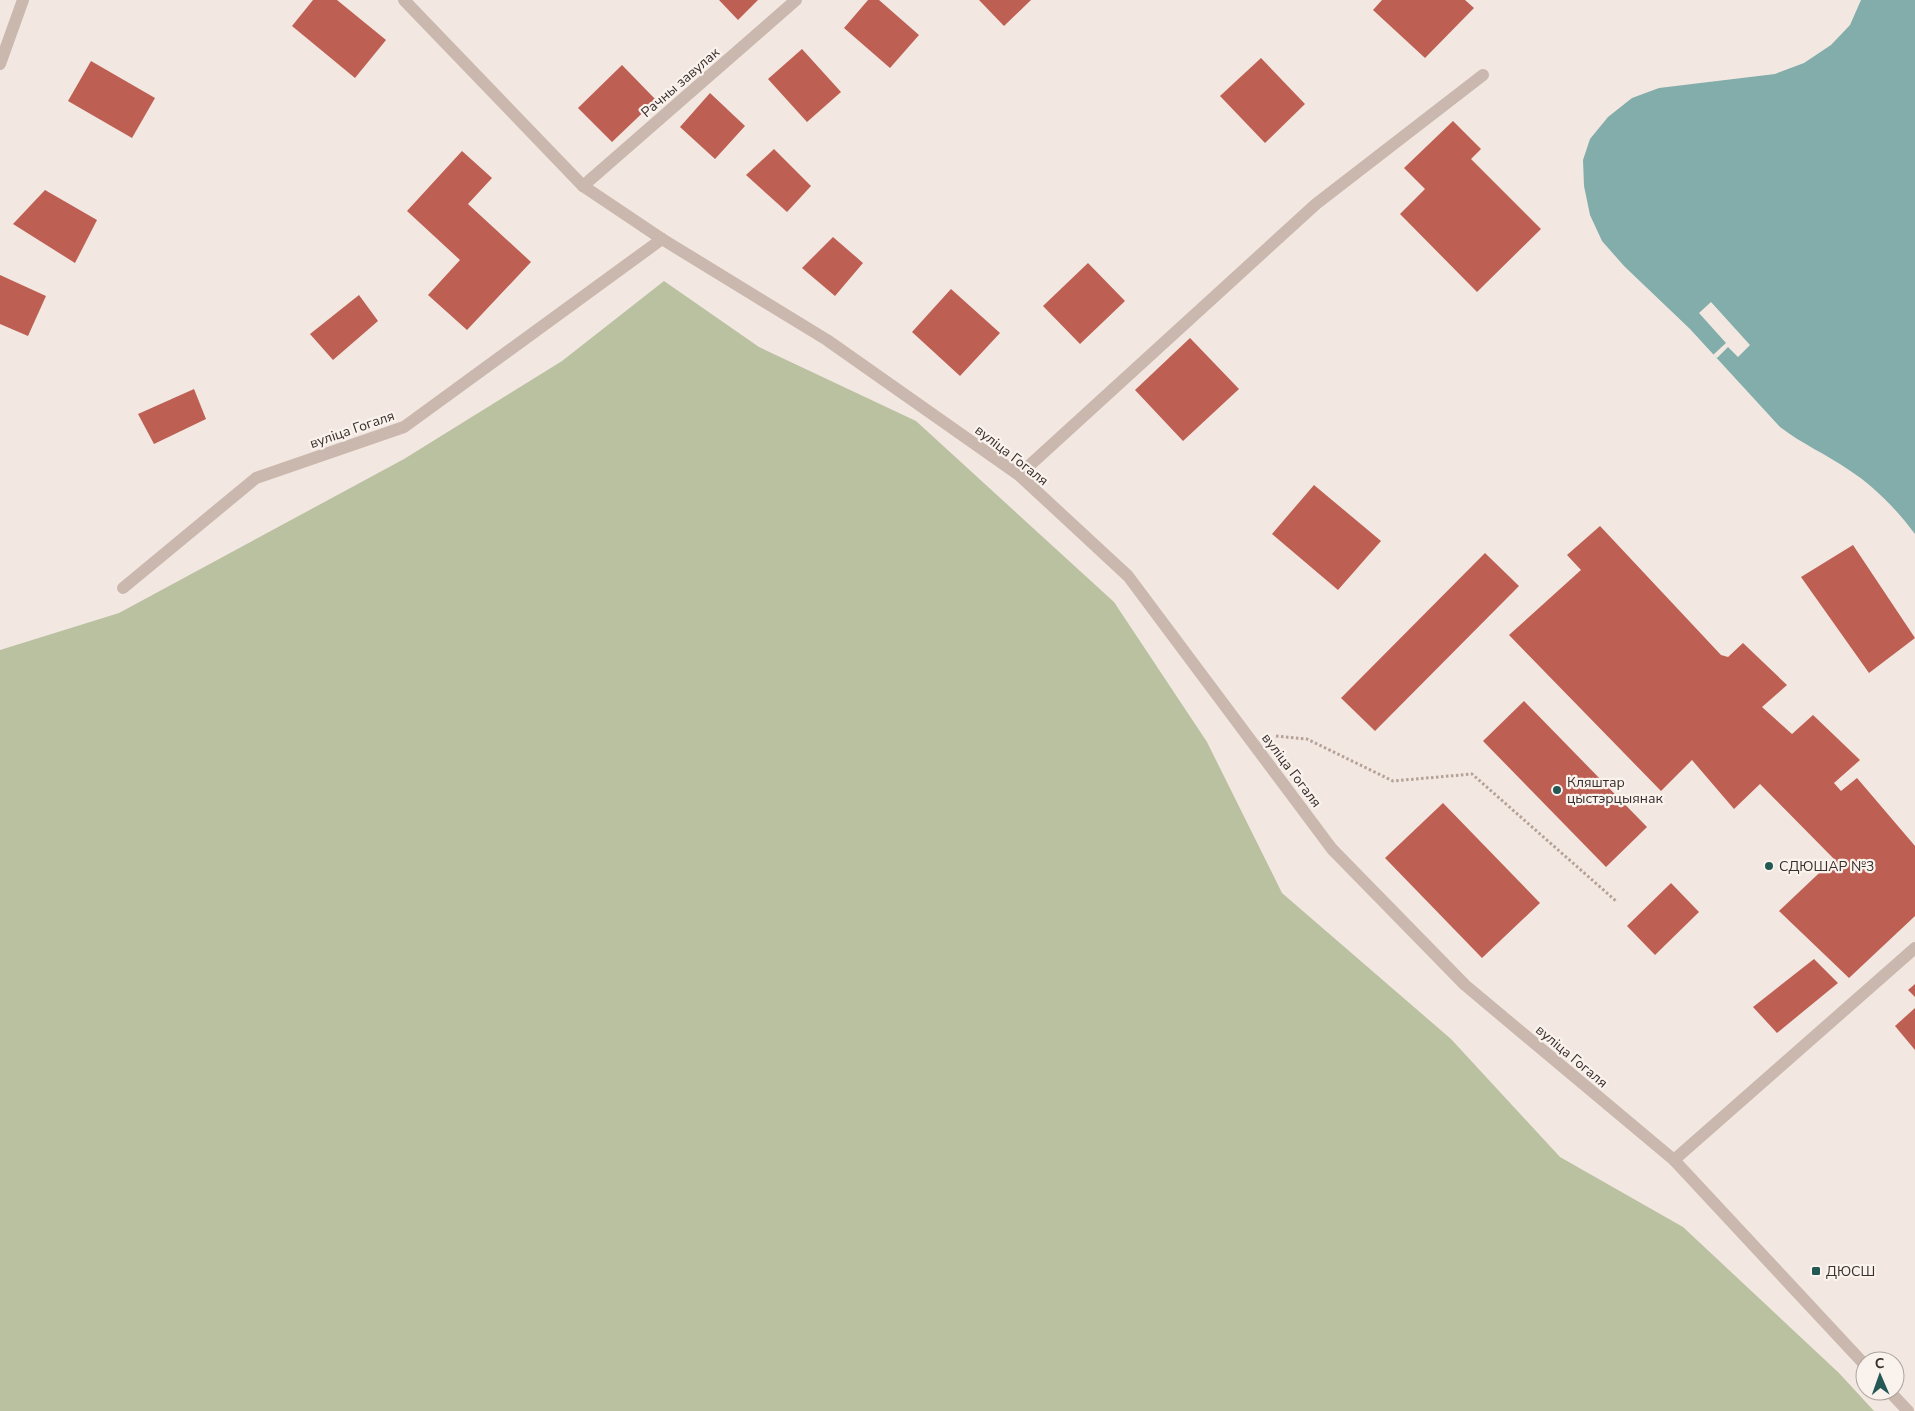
<svg xmlns="http://www.w3.org/2000/svg" width="1915" height="1411" viewBox="0 0 1915 1411" font-family="'Nunito Sans',sans-serif">
<style>
.green{fill:#bac1a1}
.water{fill:#82adaa}
.pier{fill:#f2e8e1}
.building{fill:#be5f53}
.lines{fill:none;stroke-linecap:round;stroke-linejoin:round}
.path{stroke:#b6a197;stroke-width:3;stroke-dasharray:2.5 2.5;stroke-linecap:butt}
.minor{stroke:#cab7ad;stroke-width:12}
.poi-dot{fill:#235855;stroke:#faf2ed;stroke-width:2}
.labels{text-anchor:middle;stroke-width:4.5;stroke-linejoin:round;paint-order:stroke}
.street-label{font-size:14px;fill:#392e2b;stroke:#faf2ed}
.poi-label{font-size:14px;fill:#392e2b;stroke:#faf2ed;text-anchor:start}
</style>
<rect width="100%" height="100%" fill="#f2e8e1"/>
<polygon class="green" points="664,281 759,347 916,421 1114,602 1207,742 1282,893 1451,1039 1560,1157 1683,1227 1839,1373 1874,1411 0,1411 0,650 119,613 404,459 562,361"/>
<path class="water" d="M1861 0H1915V534C1897 510 1874 486 1849 470 1826 454 1802 444 1780 427L1690 329 1624 266 1602 241 1590 215 1584 186 1583 160 1590 139 1608 117 1632 98 1659 88 1775 74 1804 63 1831 45 1850 25Z"/>
<polygon class="pier" points="1711,302 1750,345 1738,357 1728,347 1717,358 1713,355 1726,343 1699,313"/>
<g class="building">
<polygon points="313,0 337,0 386,40 355,78 292,26"/>
<polygon points="719,0 758,0 738,20"/>
<polygon points="868,0 879,0 919,35 890,68 844,28"/>
<polygon points="979,0 1031,0 1004,26"/>
<polygon points="1382,0 1465,0 1474,8 1425,58 1373,10"/>
<polygon points="802,49 841,92 807,122 768,79"/>
<polygon points="1261,58 1305,104 1265,143 1220,96"/>
<polygon points="91,61 155,98 132,138 68,101"/>
<polygon points="622,65 656,100 612,142 578,108"/>
<polygon points="710,93 745,126 715,159 680,127"/>
<polygon points="1453,121 1481,149 1471,159 1541,229 1477,292 1400,214 1425,189 1404,168"/>
<polygon points="774,149 811,186 787,212 746,175"/>
<polygon points="462,151 492,178 468,204 531,262 467,330 428,295 460,260 407,211"/>
<polygon points="45,190 97,220 75,263 13,224"/>
<polygon points="833,237 863,263 835,296 802,268"/>
<polygon points="1088,263 1125,301 1080,344 1043,306"/>
<polygon points="0,275 46,296 28,336 0,324"/>
<polygon points="951,289 1000,333 960,376 912,332"/>
<polygon points="359,295 378,321 333,360 310,334"/>
<polygon points="1190,338 1239,389 1183,441 1135,390"/>
<polygon points="194,389 206,419 154,444 138,414"/>
<polygon points="1314,485 1381,541 1338,590 1272,534"/>
<polygon points="1600,526 1721,655 1728,657 1743,643 1787,685 1762,707 1792,734 1813,715 1860,760 1834,783 1841,791 1857,778 1915,846 1915,916 1849,978 1779,911 1834,859 1760,784 1734,809 1692,760 1661,791 1509,635 1581,570 1567,555"/>
<polygon points="1853,545 1915,638 1869,673 1801,577"/>
<polygon points="1485,553 1519,586 1375,731 1341,698"/>
<polygon points="1524,701 1647,827 1606,867 1483,741"/>
<polygon points="1443,803 1540,903 1482,958 1385,858"/>
<polygon points="1671,883 1699,912 1655,955 1627,926"/>
<polygon points="1814,959 1838,983 1777,1033 1753,1007"/>
<polygon points="1915,984 1915,997 1908,990"/>
<polygon points="1915,1008 1915,1050 1895,1026"/>
</g>
<g class="lines">
<polyline class="path" points="1276,736 1307,739 1393,781 1472,774 1616,901"/>
<g class="minor">
<polyline points="404,0 583,186 662,239 827,340 1019,475 1128,576 1332,849 1465,985 1674,1160 1865,1365"/>
<polyline points="0,64 23,0"/>
<polyline points="583,186 796,0"/>
<polyline points="1019,475 1316,204 1483,75"/>
<polyline points="123,588 256,478 404,427 662,239"/>
<polyline points="1674,1160 1915,948"/>
<polyline points="1889,1391 1908,1411"/>
</g>
</g>
<g class="poi-dot">
<circle cx="1557" cy="790" r="5"/>
<circle cx="1769" cy="866" r="5"/>
<rect x="1811" y="1266" width="10" height="10" rx="2.5"/>
</g>
<g class="labels">
<g class="street-label">
<text transform="translate(680 82) rotate(-41)" y="5">Рачны завулак</text>
<text transform="translate(352 429) rotate(-19)" y="5">вуліца Гогаля</text>
<text transform="translate(1012 455) rotate(38)" y="5">вуліца Гогаля</text>
<text transform="translate(1292 770) rotate(53)" y="5">вуліца Гогаля</text>
<text transform="translate(1572 1056) rotate(40)" y="5">вуліца Гогаля</text>
</g>
<g class="poi-label">
<text x="1567" y="787">Кляштар<tspan x="1567" dy="16">цыстэрцыянак</tspan></text>
<text x="1779" y="871">СДЮШАР №3</text>
<text x="1826" y="1276">ДЮСШ</text>
</g>
</g>
<g transform="translate(1880 1376) rotate(358)"><circle r="24" fill="#faf2ed" stroke="#ada49f"/>
<path d="M0-4L9 19L0 12L-9 19Z" fill="#235855"/>
<text y="-8" font-size="14" font-weight="bold" text-anchor="middle" fill="#392e2b">С</text>
</g>
</svg>
